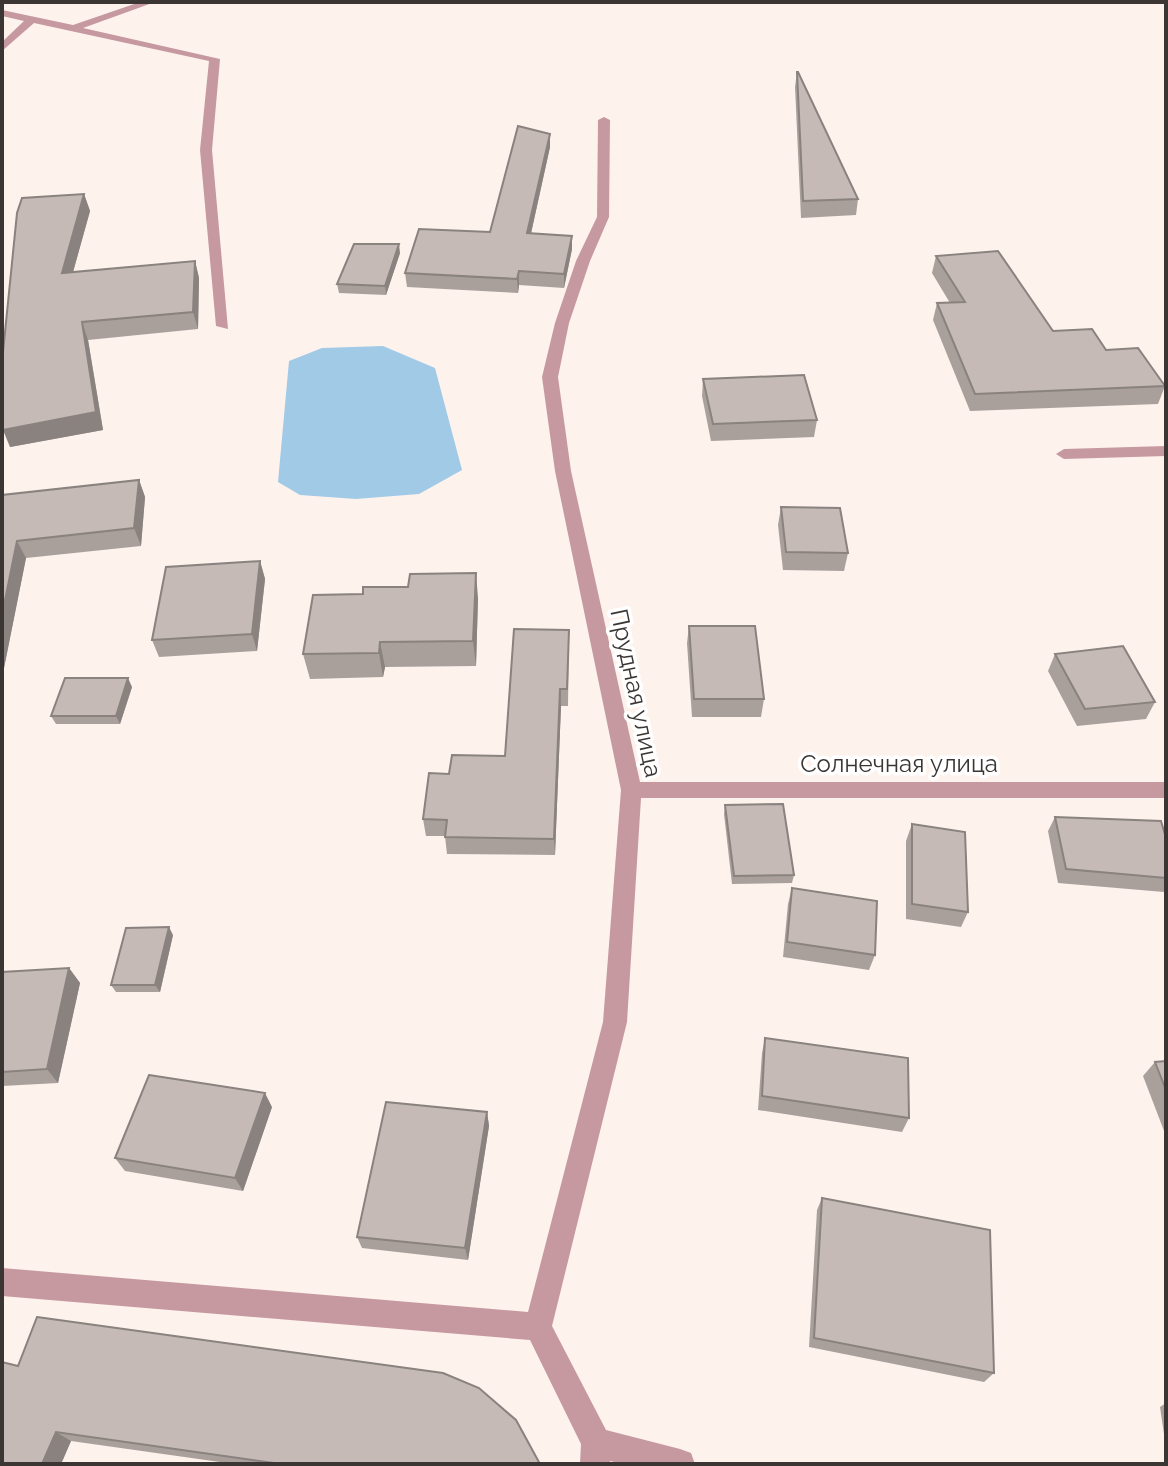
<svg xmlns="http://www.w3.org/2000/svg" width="1168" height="1466" viewBox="0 0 1168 1466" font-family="Raleway,sans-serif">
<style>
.water{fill:#a1cae7}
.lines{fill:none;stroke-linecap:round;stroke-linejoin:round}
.minor{fill:#c699a0;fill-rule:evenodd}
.wall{fill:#a9a09c}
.shaded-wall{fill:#8a827f}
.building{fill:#c5bab5;stroke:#8a827f;stroke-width:2}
.labels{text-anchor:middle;stroke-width:7;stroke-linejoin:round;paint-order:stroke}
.street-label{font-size:24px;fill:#3b3634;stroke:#fff}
</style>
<rect width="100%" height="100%" fill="#fef2ed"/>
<polygon class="water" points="383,346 435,368 462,470 419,494 356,499 300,495 278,482 289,361 322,348"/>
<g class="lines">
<g class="minor">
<polygon points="140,2 155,2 83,28 220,59 212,150 228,329 216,326 200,150 209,61 34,23 2,51 2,42 24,21 2,16 2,10 73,25"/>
<polygon points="604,117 610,120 609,217 590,261 569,323 558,377 571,471 640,782 1166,782 1166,798 641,798 627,1022 552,1326 606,1430 680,1449 691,1453 695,1464 623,1464 610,1461 610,1464 580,1464 581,1444 530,1340 2,1296 2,1268 528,1312 603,1022 621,790 555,471 542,377 555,323 576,261 597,217 598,120"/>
<polygon points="1166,446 1166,456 1064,459 1056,454 1064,449"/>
</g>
</g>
<g class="wall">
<polygon points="797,72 858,199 856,215 801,218 795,87"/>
<polygon points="550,134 550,147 531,233 572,236 572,249 564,288 519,285 518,293 407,287 405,273 490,232"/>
<polygon points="84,194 90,211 73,272 195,261 199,278 198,329 88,340 103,430 10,447"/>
<polygon points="400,253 386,295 339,293 337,284"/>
<polygon points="936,256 1053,331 1106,350 1165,386 1158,404 970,411 933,320 937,303 950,303 932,273"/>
<polygon points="703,379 817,420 814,437 711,441 702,396"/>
<polygon points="139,480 145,497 141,546 26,558 2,678 2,495"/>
<polygon points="781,507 848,553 844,571 783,570 778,525"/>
<polygon points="260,561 265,579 257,651 159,657 152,640"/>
<polygon points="408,587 478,598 476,666 385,667 383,677 310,679 303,654 363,594"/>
<polygon points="689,626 764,699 761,717 692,717 687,643"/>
<polygon points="569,630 568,706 561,706 555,855 447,854 445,836 426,836 423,819 505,756"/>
<polygon points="1055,654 1155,702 1146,719 1077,726 1048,671"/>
<polygon points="132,687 120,724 56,724 51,716"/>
<polygon points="725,805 794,875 792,883 732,884 724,814"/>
<polygon points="1055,817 1166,838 1166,900 1164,892 1058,883 1048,831"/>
<polygon points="912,824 968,912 961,927 906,919 906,841"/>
<polygon points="792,888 875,955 869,970 783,957 788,904"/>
<polygon points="173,935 160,992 116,992 111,985"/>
<polygon points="69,968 80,983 58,1083 2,1086 2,972"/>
<polygon points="765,1038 909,1118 902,1132 758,1110 762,1053"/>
<polygon points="1166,1061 1166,1136 1143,1076 1155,1062"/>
<polygon points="272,1107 243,1191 125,1171 115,1158"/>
<polygon points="487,1112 489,1126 468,1260 362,1248 357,1237"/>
<polygon points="822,1198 994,1373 984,1382 809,1347 817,1210"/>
<polygon points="18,1366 540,1464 234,1464 71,1441 61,1464"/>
<polygon points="1166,1403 1166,1448 1160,1407"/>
</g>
<g class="shaded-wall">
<polygon points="550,134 550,147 528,247 527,233"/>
<polygon points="84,194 90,211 68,290 62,273"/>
<polygon points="572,236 572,249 564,288 564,274"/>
<polygon points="399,244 400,253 386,295 385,286"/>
<polygon points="195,261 199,278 198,329 193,312"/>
<polygon points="519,271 519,285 518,293 517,279"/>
<polygon points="82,322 88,340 103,430 10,447 3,430"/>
<polygon points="139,480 145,497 141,546 134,528"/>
<polygon points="17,541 26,558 2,678 2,615"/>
<polygon points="260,561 265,579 257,651 252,634"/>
<polygon points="476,573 478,598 476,666 473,641"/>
<polygon points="380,642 385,667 383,677 379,653"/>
<polygon points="128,678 132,687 120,724 116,716"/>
<polygon points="560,689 561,706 555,855 554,839"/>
<polygon points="169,927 173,935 160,992 155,985"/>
<polygon points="69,968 80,983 58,1083 47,1069"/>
<polygon points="265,1093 272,1107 243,1191 235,1178"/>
<polygon points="487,1112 489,1126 468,1260 465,1248"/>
<polygon points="56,1432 71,1441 61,1464 42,1464"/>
</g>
<g class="building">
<polygon points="797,72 798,72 858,199 803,201"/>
<polygon points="518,126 550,134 527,233 572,236 564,274 519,271 517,279 405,273 419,229 490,232"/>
<polygon points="84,194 62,273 195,261 193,312 82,322 96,412 3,430 2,362 17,213 22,198"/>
<polygon points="354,244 399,244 385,286 337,284"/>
<polygon points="998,251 1053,331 1092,329 1106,350 1138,348 1165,386 975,394 937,303 965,302 936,256"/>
<polygon points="804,375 817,420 713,424 703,379"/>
<polygon points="139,480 134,528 17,541 2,615 2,495"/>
<polygon points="781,507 840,508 848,553 786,552"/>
<polygon points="260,561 252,634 152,640 166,567"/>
<polygon points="476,573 473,641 380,642 379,653 303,654 313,595 363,594 363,587 408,587 410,574"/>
<polygon points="689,626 755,626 764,699 694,699"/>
<polygon points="514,629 569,630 567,689 560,689 554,839 445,837 447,820 423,819 429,773 449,774 452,755 505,756"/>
<polygon points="1123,646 1155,702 1085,709 1055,654"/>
<polygon points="65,678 128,678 116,716 51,716"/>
<polygon points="783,804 794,875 734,876 725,805"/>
<polygon points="1055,817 1161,821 1166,838 1166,878 1066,869"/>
<polygon points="912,824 965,832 968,912 912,904"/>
<polygon points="792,888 877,901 875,955 787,942"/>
<polygon points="169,927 155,985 111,985 126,928"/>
<polygon points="69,968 47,1069 2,1072 2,972"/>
<polygon points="765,1038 908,1058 909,1118 762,1096"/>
<polygon points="1166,1061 1166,1090 1155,1062"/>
<polygon points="149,1075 265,1093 235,1178 115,1158"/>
<polygon points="386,1102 487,1112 465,1248 357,1237"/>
<polygon points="822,1198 990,1230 994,1373 814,1338"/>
<polygon points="37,1317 443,1373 479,1388 516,1420 540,1464 281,1464 56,1432 42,1464 2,1464 2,1362 18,1366"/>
</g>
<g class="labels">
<g class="street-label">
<text transform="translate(636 693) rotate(78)" y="8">Прудная улица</text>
<text x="899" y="772">Солнечная улица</text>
</g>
</g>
<rect width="1168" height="1466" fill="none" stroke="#3b3634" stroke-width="8"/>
</svg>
